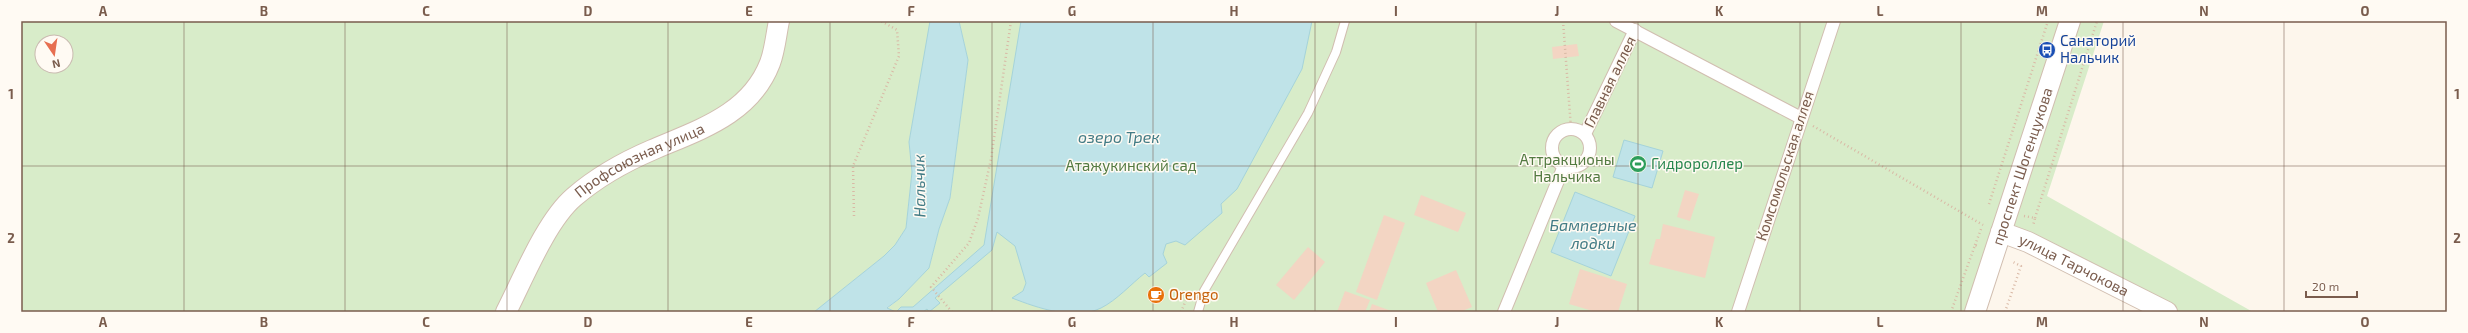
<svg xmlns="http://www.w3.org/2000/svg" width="2468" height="333" viewBox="0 0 2468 333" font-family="'Exo 2',sans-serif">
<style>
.green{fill:#d8ecc9;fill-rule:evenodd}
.water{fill:#bfe3e8;stroke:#a5d3da}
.building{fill:#f3d5c3}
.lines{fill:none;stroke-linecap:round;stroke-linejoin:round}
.service-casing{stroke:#d1beb0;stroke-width:10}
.pedestrian-casing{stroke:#d1beb0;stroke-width:14}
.tertiary-casing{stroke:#d1beb0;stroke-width:22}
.path{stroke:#d9b8a5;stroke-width:2.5;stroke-dasharray:1 3;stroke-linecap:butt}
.service{stroke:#fff;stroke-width:8}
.pedestrian{stroke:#fff;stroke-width:12}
.tertiary{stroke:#fff;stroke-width:20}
.grid{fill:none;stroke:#7a5c4d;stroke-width:1;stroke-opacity:0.55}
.labels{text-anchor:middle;stroke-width:3;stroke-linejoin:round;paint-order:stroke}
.transit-label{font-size:15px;fill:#164399;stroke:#fffaf3;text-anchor:start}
.street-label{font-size:15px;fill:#7a5c4d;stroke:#fffaf3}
.park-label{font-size:15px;fill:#537a41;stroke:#fffaf3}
.leisure-label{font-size:15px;fill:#27864d;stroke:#fffaf3;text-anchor:start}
.food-label{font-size:15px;fill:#c56008;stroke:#fffaf3;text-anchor:start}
.water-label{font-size:16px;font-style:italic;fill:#437c86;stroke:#fffaf3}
.neatline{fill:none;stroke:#7a5c4d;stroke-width:1.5}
.grid-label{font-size:13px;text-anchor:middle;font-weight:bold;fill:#7a5c4d}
</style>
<rect width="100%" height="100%" fill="#fdf6ec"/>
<g class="green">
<path d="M21 21H930V26L909 142 912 172 906 228 895 245 884 256 814 312H21ZM42 42H66V66H42Z"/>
<polygon points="959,21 2104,21 2047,196 2253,312 2167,312 2001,232 1975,312 883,312 899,299 929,268 939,229 950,198 968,60"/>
</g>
<g class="water">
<path d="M930 21H959L968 60 950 198 939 229 929 268 899 299 887 308 896 312 901 307H913L984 245 1021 21H1312L1302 69 1237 189 1221 204 1222 213 1185 245 1176 241 1166 244 1163 254 1167 263 1149 277 1145 273C1131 284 1117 300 1101 308 1074 321 1038 308 1012 298L1023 291 1026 283 1015 246 997 232 992 250 935 298 940 303 929 312 927 309 923 312H814L884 256 895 245 906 228 912 172 909 142Z"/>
<polygon points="1624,140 1663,151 1652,188 1613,177"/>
<polygon points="1575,192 1635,216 1611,276 1551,252"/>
</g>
<g class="building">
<polygon points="1577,44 1579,56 1553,59 1552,47"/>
<polygon points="1685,190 1699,194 1690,221 1677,217"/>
<polygon points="1421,195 1466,213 1458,232 1414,215"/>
<polygon points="1384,215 1405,223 1377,300 1356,292"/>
<polygon points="1663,224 1715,237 1705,278 1649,264 1656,239 1660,239"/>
<polygon points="1308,247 1325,262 1294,300 1276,285"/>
<polygon points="1580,269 1627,284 1618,312 1596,312 1569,304"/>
<polygon points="1456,270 1472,307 1460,312 1438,312 1426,283"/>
<polygon points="1345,291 1370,300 1365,312 1337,312"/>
<polygon points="1372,304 1394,312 1369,312"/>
</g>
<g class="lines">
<g class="service-casing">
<polyline id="service" points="1198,312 1204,291 1308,113 1336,52 1345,21"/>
</g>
<g class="pedestrian-casing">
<g id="pedestrian">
<polyline points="1616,21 1801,118"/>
<circle cx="1571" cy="148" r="19"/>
<polyline points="1585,134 1635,30"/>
<polyline points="1504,312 1564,166"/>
<polyline points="1738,312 1834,21"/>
</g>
</g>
<g class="tertiary-casing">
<g id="tertiary">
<path id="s1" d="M2001 232 2028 242 2167 312"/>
<path id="s2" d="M506 312C523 279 546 221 574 197 596 178 624 162 652 150 698 130 750 115 770 63 775 50 776 35 779 21"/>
<path id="s3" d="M1975 312 2070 21"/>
</g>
</g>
<g class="path">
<polyline points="1563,21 1571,128"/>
<polyline points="1813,126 1983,225"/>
<polyline points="1989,204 2048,21"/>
<polyline points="854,216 853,166 899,56 897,30 881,21"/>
<polyline points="2024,216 2035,218 2033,226"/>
<polyline points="2035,218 2097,21"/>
<polyline points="1975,245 1981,229"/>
<polyline points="952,312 931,287 969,243 978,218 991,159 1011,21"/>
<polyline points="1181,312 1189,293"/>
<polyline points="1951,312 1975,245 1977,246"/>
<polyline points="2005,312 2021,266 2011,261"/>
</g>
<use href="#service" class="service"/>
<use href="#pedestrian" class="pedestrian"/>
<use href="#tertiary" class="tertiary"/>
</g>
<path class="grid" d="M184 21V312M345 21V312M507 21V312M668 21V312M830 21V312M992 21V312M1153 21V312M1315 21V312M1476 21V312M1638 21V312M1800 21V312M1961 21V312M2123 21V312M2284 21V312M21 166H2447"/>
<defs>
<g id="bus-disc" transform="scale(0.9)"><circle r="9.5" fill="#1a4fb4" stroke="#fffaf3"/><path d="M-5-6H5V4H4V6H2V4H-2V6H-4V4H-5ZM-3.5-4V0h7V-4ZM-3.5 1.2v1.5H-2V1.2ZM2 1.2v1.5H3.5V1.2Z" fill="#fff"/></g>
<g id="stadium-disc" transform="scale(0.9)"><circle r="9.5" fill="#2e9e5b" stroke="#fffaf3"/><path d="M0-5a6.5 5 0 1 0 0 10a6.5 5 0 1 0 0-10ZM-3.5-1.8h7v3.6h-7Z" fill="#fff"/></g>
<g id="cafe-disc" transform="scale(0.9)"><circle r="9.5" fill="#e8710a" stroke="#fffaf3"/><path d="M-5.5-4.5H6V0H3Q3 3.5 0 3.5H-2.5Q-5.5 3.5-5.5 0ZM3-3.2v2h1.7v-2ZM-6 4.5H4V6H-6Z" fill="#fff"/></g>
</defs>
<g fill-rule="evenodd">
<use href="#bus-disc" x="2047" y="50"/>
<use href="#stadium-disc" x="1638" y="164"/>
<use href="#cafe-disc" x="1156" y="295"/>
</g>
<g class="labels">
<g class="transit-label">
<text x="2060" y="46">Санаторий<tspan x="2060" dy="17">Нальчик</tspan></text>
</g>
<g class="street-label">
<text transform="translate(1610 82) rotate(-64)" y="5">Главная аллея</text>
<text dy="5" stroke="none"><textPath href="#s2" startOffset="210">Профсоюзная улица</textPath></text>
<text transform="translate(1785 166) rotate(-72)" y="5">Комсомольская аллея</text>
<text dy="5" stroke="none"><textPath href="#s3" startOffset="153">проспект Шогенцукова</textPath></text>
<text dy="5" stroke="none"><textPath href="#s1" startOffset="80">улица Тарчокова</textPath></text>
</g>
<g class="park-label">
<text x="1567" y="165">Аттракционы<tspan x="1567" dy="17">Нальчика</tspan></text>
<text x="1131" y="171">Атажукинский сад</text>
</g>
<g class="leisure-label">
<text x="1651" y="169">Гидророллер</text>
</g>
<g class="food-label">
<text x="1169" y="300">Orengo</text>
</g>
<g class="water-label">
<text x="1119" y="143">озеро Трек</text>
<text transform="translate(919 186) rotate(-91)" y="6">Нальчик</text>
<text x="1593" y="231">Бамперные<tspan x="1593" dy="18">лодки</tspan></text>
</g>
</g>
<rect width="2468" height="333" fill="none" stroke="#fffaf3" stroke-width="44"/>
<g transform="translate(54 54) rotate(167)"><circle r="19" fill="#fffaf3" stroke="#cabbb1"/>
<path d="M0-3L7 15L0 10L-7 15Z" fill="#e76f51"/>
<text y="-6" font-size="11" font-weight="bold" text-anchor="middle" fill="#7a5c4d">N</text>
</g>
<path d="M2306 291v6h51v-6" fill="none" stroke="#7a5c4d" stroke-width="2"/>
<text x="2312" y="291" font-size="12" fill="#7a5c4d" stroke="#fffaf3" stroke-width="3" paint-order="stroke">20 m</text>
<rect x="22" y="22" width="2424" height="289" class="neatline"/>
<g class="grid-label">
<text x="103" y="16">A</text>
<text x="264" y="16">B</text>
<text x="426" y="16">C</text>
<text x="588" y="16">D</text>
<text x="749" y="16">E</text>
<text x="911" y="16">F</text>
<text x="1072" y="16">G</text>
<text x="1234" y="16">H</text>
<text x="1396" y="16">I</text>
<text x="1557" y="16">J</text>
<text x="1719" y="16">K</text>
<text x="1880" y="16">L</text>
<text x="2042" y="16">M</text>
<text x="2204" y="16">N</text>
<text x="2365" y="16">O</text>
<text x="11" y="99">1</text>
<text x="2457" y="99">1</text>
<text x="11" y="243">2</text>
<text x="2457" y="243">2</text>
<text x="103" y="327">A</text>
<text x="264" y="327">B</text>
<text x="426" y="327">C</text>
<text x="588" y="327">D</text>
<text x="749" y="327">E</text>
<text x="911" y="327">F</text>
<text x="1072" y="327">G</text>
<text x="1234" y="327">H</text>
<text x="1396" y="327">I</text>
<text x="1557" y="327">J</text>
<text x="1719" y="327">K</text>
<text x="1880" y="327">L</text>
<text x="2042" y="327">M</text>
<text x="2204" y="327">N</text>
<text x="2365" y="327">O</text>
</g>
</svg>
